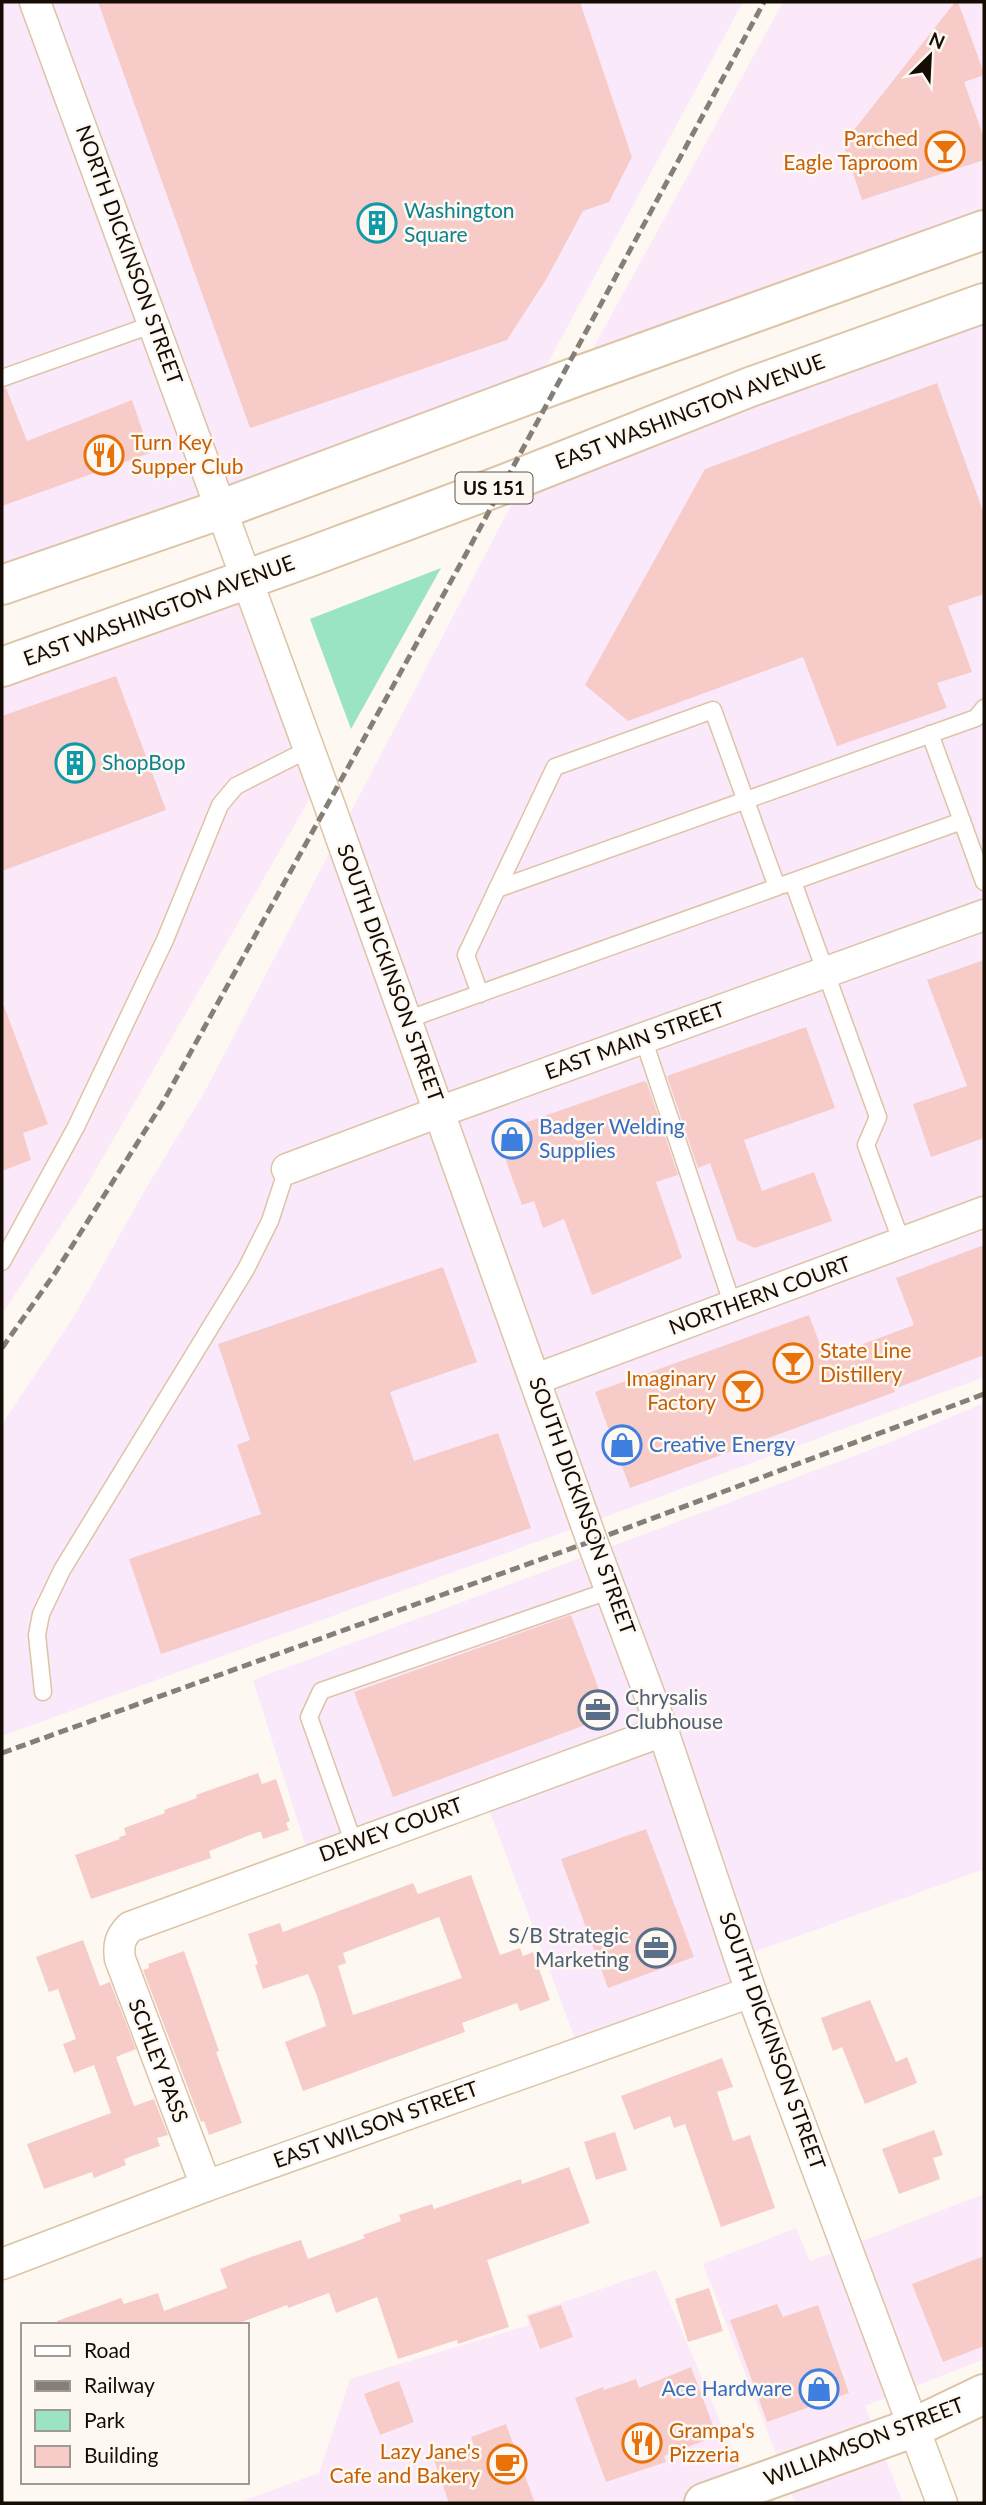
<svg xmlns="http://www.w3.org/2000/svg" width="986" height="2505" viewBox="0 0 986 2505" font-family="Lato,sans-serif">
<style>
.commercial{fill:#fbe9fa}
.industrial{fill:#f9e9fb}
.green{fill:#9ae3c3}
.building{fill:#f7ccc8;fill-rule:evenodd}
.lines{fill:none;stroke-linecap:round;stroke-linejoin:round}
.service-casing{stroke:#dcc4a5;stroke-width:19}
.minor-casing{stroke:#dcc4a5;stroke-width:33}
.tertiary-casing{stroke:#dcc4a5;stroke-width:42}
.primary-casing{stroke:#dcc4a5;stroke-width:42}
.service{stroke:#fff;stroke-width:16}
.minor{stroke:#fff;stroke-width:30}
.tertiary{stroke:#fff;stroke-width:38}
.primary{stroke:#fff;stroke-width:38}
.rail{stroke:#867f78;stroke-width:5;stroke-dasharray:10 5;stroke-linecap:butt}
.labels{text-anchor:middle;stroke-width:5;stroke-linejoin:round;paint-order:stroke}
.shield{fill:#fdf8f2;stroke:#5b544b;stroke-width:2}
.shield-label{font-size:19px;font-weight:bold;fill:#150d04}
.food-label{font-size:21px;fill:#c56008;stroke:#fdf8f2;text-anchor:end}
.culture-label{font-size:21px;fill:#0d838f;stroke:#fdf8f2;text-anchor:start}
.street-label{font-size:21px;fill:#150d04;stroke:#fdf8f2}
.shop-label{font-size:21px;fill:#366cbe;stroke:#fdf8f2;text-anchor:start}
.service-label{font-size:21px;fill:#4e5e75;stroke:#fdf8f2;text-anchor:start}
</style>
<rect width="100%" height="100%" fill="#fdf8f2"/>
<g class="commercial">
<polygon points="783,2 984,2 984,230 578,376"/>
<polygon points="247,581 320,781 80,1197 2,1314 2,667"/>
<polygon points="984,2194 984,2359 865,2406 903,2503 795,2503 703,2264 796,2228 810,2261"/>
<polygon points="656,2270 748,2487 704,2503 237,2503 319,2473 350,2379 529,2325 526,2315"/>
</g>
<g class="industrial">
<polygon points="2,2 743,2 531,394 2,585"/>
<polygon points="984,303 984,1377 586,1524 2,1736 2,1424 73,1318 148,1185 204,1093 527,475"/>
<polygon points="984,1403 984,1869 740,1957 751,1992 580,2052 484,1796 310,1860 253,1680 886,1444"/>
</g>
<polygon class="green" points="441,568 351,729 310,619"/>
<g class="building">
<polygon points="98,2 580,2 632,157 609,202 583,211 547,278 507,340 250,428"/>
<polygon points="955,2 958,2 984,73 984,75 964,82 984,138 984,160 862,200 843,144"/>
<polygon points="937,383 984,514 984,594 948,606 972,672 937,683 947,708 837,746 803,657 628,721 585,685 705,469"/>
<polygon points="2,388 6,388 27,441 132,400 150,453 2,506"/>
<polygon points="116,676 166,810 2,871 2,716"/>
<polygon points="984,960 984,1138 931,1157 913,1104 967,1086 927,980"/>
<polygon points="4,1006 48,1124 23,1133 31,1160 2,1171 2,1007"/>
<polygon points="806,1027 835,1108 744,1140 762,1191 814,1172 832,1221 755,1248 737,1240 710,1163 698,1168 667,1076"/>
<polygon points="644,1081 647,1083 678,1175 656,1182 682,1258 592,1295 564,1219 543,1228 534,1201 522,1205 496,1133"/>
<polygon points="984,1245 984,1355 894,1389 895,1392 630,1488 595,1392 809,1315 825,1358 914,1325 896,1278"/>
<polygon points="443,1267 477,1362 390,1392 414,1461 498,1433 531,1528 161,1654 129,1559 261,1514 237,1445 250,1440 218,1344"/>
<polygon points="571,1615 609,1716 393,1797 354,1692"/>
<polygon points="258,1773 262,1784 276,1779 290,1821 286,1823 289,1830 263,1839 261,1832 258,1832 209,1851 211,1858 91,1899 75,1855 120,1839 119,1837 126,1835 124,1828 165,1813 164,1810 197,1798 196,1795"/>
<polygon points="646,1829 694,1957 608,1988 561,1859"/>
<path d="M471 1875 500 1955 520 1948 523 1956 533 1952 550 2000 520 2011 517 2003 462 2023 465 2032 303 2091 285 2042 326 2026 317 1996 308 1974 263 1989 255 1965 258 1964 248 1934 280 1923 283 1932 413 1883 418 1894ZM439 1917 462 1978 353 2015 338 1966 346 1963 343 1953Z"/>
<polygon points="83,1940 100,1986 110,1982 136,2049 116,2057 134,2106 154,2099 168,2135 157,2138 160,2146 124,2159 126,2165 94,2178 92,2172 44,2189 27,2144 111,2113 94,2065 74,2073 63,2044 76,2039 58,1989 49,1992 36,1957"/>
<polygon points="184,1951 219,2051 216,2052 242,2123 209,2135 204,2121 201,2122 143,1970 149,1968 148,1964"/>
<polygon points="870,2000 896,2062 907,2057 917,2083 865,2104 842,2047 833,2051 821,2018"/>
<polygon points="722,2058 733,2087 717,2092 733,2141 750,2135 775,2208 721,2227 685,2124 674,2128 670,2116 634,2130 621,2096"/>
<polygon points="934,2130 943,2155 933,2158 940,2179 899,2194 882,2149"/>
<polygon points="615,2132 627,2170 596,2180 584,2142"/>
<polygon points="569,2167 590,2223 487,2260 509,2327 458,2344 457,2340 398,2359 377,2297 336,2313 329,2293 288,2308 287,2305 234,2325 57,2325 57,2321 121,2298 124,2304 158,2293 164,2311 227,2288 220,2269 251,2257 301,2240 308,2259 365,2238 363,2235 401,2221 399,2215 432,2204 434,2209 521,2179 522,2184"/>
<polygon points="984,2256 984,2346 943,2362 912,2284"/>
<polygon points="709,2288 723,2331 688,2342 675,2299"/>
<polygon points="777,2304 783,2317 818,2305 849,2393 767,2422 730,2320"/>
<polygon points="561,2305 573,2337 540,2349 528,2316"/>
<polygon points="691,2367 717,2436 664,2456 666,2462 606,2482 575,2398 603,2387 604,2390 636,2379 639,2388"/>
<polygon points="399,2381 414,2422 380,2435 364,2394"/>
<polygon points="506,2424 535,2503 449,2503 434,2460 474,2446 471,2437"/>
</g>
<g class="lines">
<g class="service-casing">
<g id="service">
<polyline points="2,378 154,324"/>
<polyline points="930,734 962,821"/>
<polyline points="793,882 878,1117 866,1145 902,1243"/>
<polyline points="783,885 962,821 984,882"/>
<polyline points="480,994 466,955 497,889"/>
<polyline points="406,1020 777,887 713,710 555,767 497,889 976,718 984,708"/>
<polyline points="643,1038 733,1306"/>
<polyline points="2,1262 76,1127 165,940 220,805 236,786 309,749"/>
<polyline points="43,1692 37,1635 41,1614 62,1570 246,1269 270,1221 287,1169"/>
<polyline points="354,1844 309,1717 321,1691 611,1590"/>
</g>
</g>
<g class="minor-casing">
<g id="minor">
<polyline points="35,2 328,801 592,1541 663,1731 751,1992 942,2503"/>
<polyline points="287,1169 439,1112 984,915"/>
<polyline points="536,1379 984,1212"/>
<path d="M206 2186 120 1959C118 1945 120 1937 130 1927L663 1731"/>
<polyline points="2,2264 206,2186 751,1992"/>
</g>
</g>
<g class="tertiary-casing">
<polyline id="tertiary" points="704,2503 915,2427 984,2394"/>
</g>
<g class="primary-casing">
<g id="primary">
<polyline points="2,585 222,509 578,376 984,230"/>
<polyline points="2,667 309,557 502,485 750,387 984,303"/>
</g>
</g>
<use href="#service" class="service"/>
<use href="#minor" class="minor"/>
<use href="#tertiary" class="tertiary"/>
<use href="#primary" class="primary"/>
<g class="rail">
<polyline points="2,1348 55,1273 162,1104 466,554 764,2"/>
<polyline points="2,1753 592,1541 984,1394"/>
</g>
</g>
<defs>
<g id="bar-ring" transform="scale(2.0125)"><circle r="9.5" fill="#fdf8f2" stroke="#e8710a" stroke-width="1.5"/><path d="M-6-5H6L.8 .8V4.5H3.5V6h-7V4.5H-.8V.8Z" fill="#e8710a"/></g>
<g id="building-ring" transform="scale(2.0125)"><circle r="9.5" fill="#fdf8f2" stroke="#0f9aa8" stroke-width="1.5"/><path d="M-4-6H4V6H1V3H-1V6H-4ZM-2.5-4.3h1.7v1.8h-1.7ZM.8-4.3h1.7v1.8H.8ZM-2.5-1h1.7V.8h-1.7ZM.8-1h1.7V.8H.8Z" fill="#0f9aa8"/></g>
<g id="restaurant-ring" transform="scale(2.0125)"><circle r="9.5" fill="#fdf8f2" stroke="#e8710a" stroke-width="1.5"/><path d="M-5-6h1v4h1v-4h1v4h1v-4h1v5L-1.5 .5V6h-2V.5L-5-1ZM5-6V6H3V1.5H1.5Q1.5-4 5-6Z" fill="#e8710a"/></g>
<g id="shop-ring" transform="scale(2.0125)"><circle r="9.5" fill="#fdf8f2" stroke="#3f7fe0" stroke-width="1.5"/><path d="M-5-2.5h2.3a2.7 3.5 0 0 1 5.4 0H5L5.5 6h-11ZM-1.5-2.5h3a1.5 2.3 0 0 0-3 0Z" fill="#3f7fe0"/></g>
<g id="office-ring" transform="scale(2.0125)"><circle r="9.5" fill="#fdf8f2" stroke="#5c6f8a" stroke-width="1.5"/><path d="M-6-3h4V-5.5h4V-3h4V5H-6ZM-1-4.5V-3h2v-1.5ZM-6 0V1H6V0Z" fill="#5c6f8a"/></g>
<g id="cafe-ring" transform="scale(2.0125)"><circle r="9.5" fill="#fdf8f2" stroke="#e8710a" stroke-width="1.5"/><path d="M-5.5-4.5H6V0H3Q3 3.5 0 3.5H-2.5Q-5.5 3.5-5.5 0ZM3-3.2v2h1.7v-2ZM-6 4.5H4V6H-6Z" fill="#e8710a"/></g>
</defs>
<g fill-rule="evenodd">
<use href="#bar-ring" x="945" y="151"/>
<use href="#building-ring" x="377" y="223"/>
<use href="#restaurant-ring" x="104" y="455"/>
<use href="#building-ring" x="75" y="763"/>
<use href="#shop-ring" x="512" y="1139"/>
<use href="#bar-ring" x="793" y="1363"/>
<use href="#bar-ring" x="743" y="1391"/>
<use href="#shop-ring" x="622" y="1445"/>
<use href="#office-ring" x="598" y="1710"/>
<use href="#office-ring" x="656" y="1948"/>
<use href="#shop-ring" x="819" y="2389"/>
<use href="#restaurant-ring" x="642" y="2443"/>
<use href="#cafe-ring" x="507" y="2464"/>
</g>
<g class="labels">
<rect class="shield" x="455.5" y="472.5" width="77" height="31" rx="5"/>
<g class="shield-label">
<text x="494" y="495">US 151</text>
</g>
<g class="food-label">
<text x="918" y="146">Parched<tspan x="918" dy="24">Eagle Taproom</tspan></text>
<text x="131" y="450" text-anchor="start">Turn Key<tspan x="131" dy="24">Supper Club</tspan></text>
<text x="820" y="1358" text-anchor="start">State Line<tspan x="820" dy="24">Distillery</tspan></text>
<text x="716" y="1386">Imaginary<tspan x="716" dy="24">Factory</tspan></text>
<text x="669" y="2438" text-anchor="start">Grampa's<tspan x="669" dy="24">Pizzeria</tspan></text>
<text x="480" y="2459">Lazy Jane's<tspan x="480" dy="24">Cafe and Bakery</tspan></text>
</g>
<g class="culture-label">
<text x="404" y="218">Washington<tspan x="404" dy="24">Square</tspan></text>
<text x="102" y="770">ShopBop</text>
</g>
<g class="street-label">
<text transform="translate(129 255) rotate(70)" y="7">NORTH DICKINSON STREET</text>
<text transform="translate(690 412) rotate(-21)" y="7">EAST WASHINGTON AVENUE</text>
<text transform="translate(159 611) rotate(-20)" y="7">EAST WASHINGTON AVENUE</text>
<text transform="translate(390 973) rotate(70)" y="7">SOUTH DICKINSON STREET</text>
<text transform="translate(635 1041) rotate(-20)" y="7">EAST MAIN STREET</text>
<text transform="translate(760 1296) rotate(-20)" y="7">NORTHERN COURT</text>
<text transform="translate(582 1506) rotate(70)" y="7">SOUTH DICKINSON STREET</text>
<text transform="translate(391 1830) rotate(-20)" y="7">DEWEY COURT</text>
<text transform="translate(772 2041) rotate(70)" y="7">SOUTH DICKINSON STREET</text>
<text transform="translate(158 2061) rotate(69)" y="7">SCHLEY PASS</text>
<text transform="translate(376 2125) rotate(-20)" y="7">EAST WILSON STREET</text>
<text transform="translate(864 2442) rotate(-21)" y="7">WILLIAMSON STREET</text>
</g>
<g class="shop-label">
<text x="539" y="1134">Badger Welding<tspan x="539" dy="24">Supplies</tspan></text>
<text x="649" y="1452">Creative Energy</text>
<text x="792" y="2396" text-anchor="end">Ace Hardware</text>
</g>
<g class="service-label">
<text x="625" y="1705">Chrysalis<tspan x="625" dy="24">Clubhouse</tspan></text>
<text x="629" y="1943" text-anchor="end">S/B Strategic<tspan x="629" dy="24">Marketing</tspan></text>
</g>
</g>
<rect width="986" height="2505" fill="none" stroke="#150d04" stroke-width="7"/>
<rect x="21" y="2323" width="228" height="161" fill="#fdf8f2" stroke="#a09a93" stroke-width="2"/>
<rect x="35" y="2346" width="35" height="10" fill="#ffffff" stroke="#a09a93" stroke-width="2"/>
<text x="84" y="2358" font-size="21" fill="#150d04">Road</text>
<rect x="35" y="2381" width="35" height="10" fill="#867f78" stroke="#a09a93" stroke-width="2"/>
<text x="84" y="2393" font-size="21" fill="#150d04">Railway</text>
<rect x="35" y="2410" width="35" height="21" fill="#9ae3c3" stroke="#a09a93" stroke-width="2"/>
<text x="84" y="2428" font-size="21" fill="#150d04">Park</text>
<rect x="35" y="2446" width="35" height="21" fill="#f7ccc8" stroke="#a09a93" stroke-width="2"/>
<text x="84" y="2463" font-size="21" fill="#150d04">Building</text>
<g transform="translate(930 56) rotate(24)" stroke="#fdf8f2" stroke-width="5" paint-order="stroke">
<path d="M0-5L12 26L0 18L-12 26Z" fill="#150d04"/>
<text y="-10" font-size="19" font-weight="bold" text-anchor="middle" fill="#150d04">N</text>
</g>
</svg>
